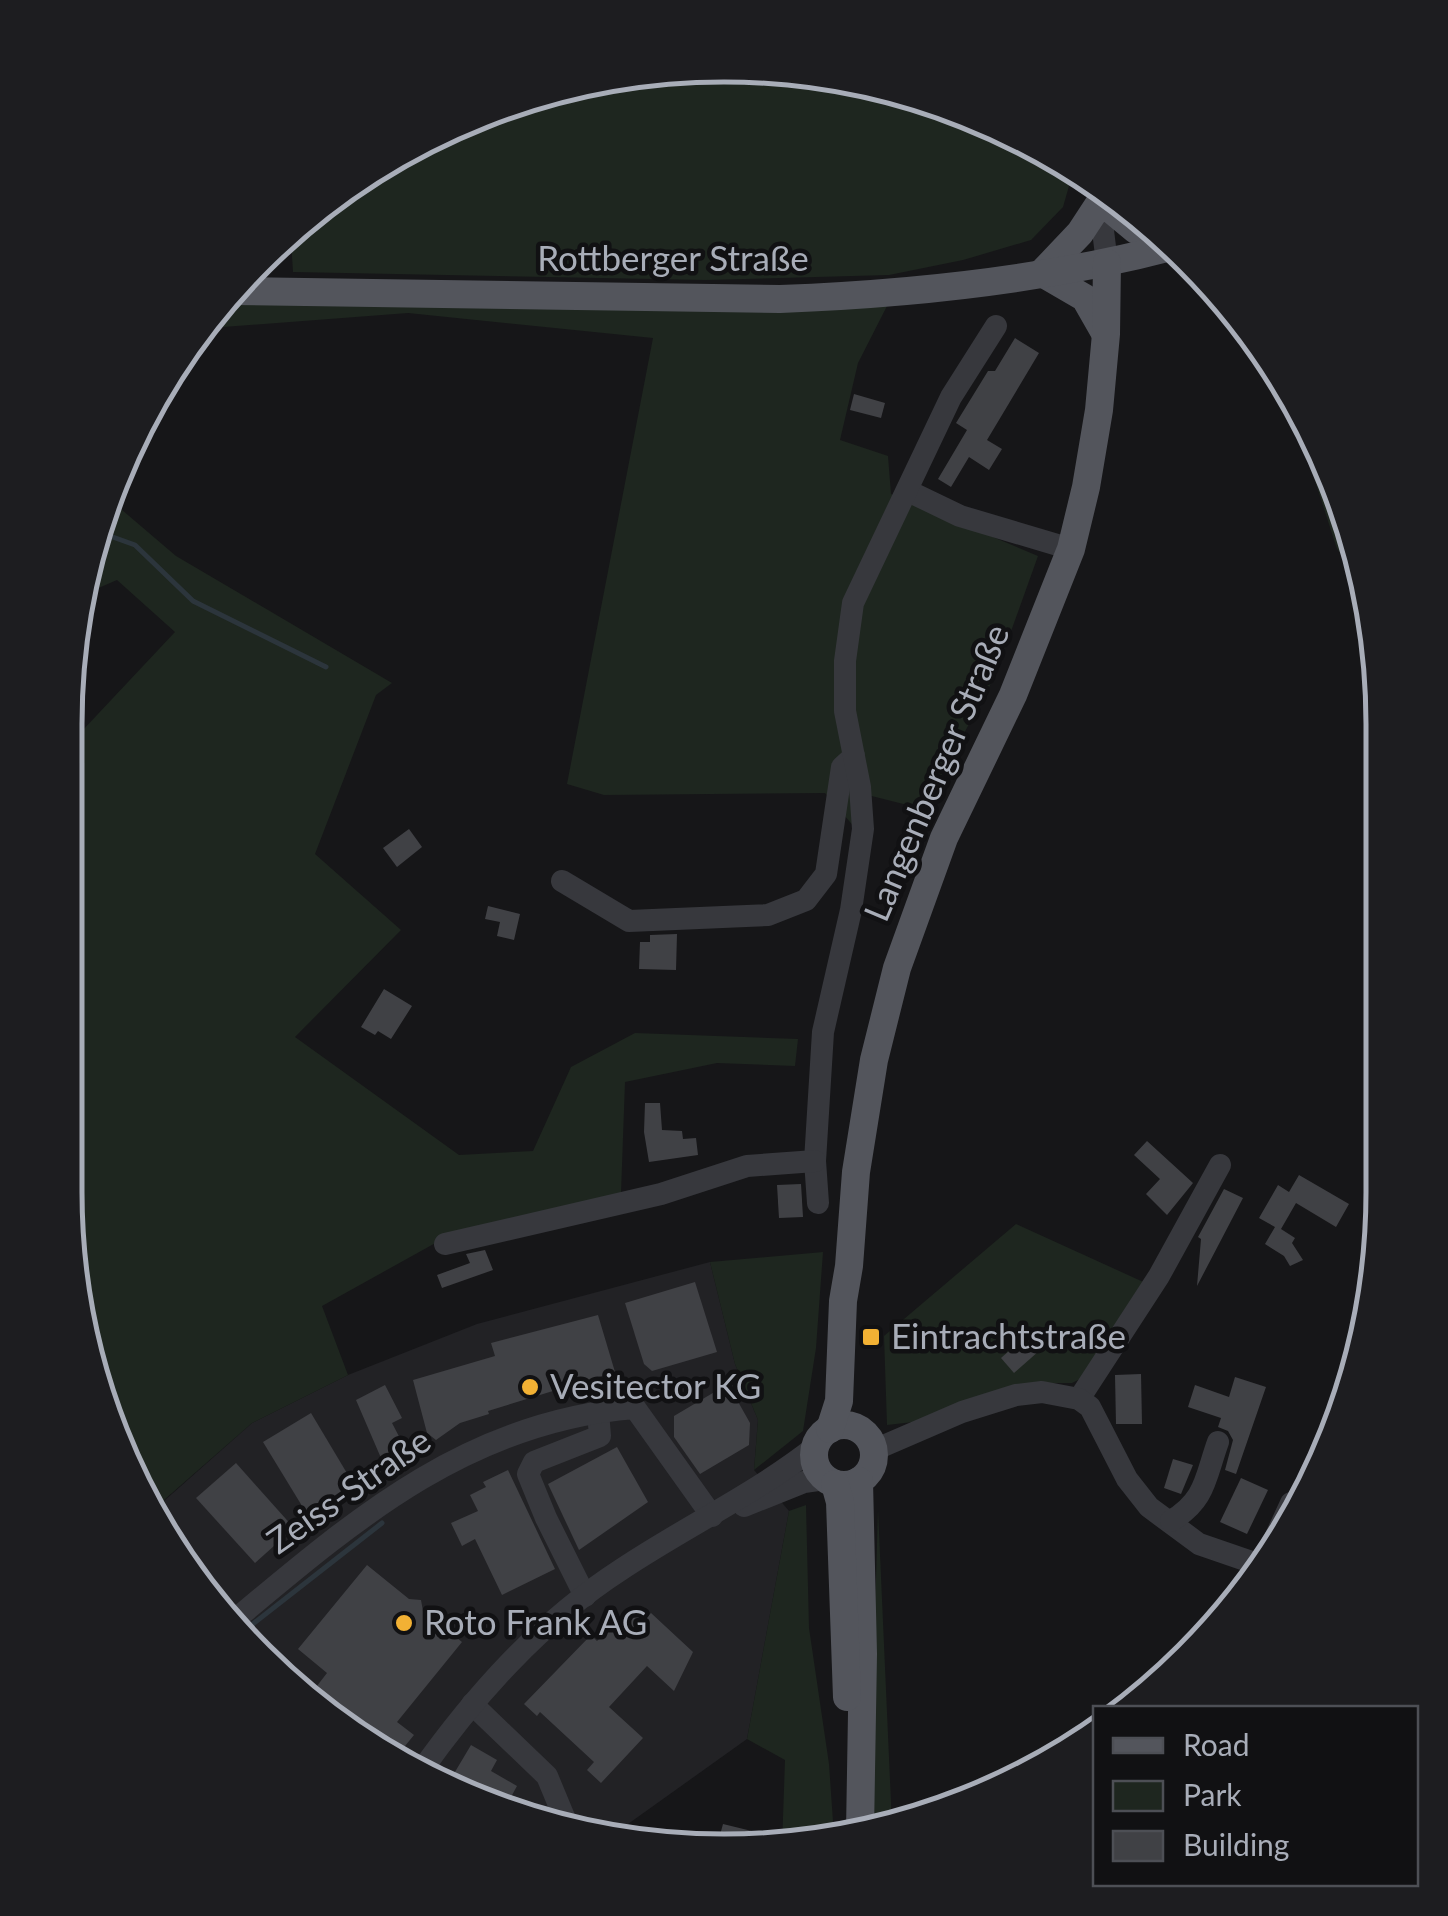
<svg xmlns="http://www.w3.org/2000/svg" width="1448" height="1916" viewBox="0 0 1448 1916" font-family="Lato,sans-serif">
<style>
.built{fill:#222225}
.green{fill:#1e261f}
.lines{fill:none;stroke-linecap:round;stroke-linejoin:round}
.stream{stroke:#2c353c;stroke-width:5}
.building{fill:#404145}
.minor{stroke:#37383d;stroke-width:22}
.major{stroke:#53555c;stroke-width:28}
.poi-dot{fill:#f2b134;stroke:#111113;stroke-width:4}
.labels{text-anchor:middle;stroke-width:9;stroke-linejoin:round;paint-order:stroke}
.street-label{font-size:35px;fill:#a8adb8;stroke:#111113}
.poi-label{font-size:35px;fill:#a8adb8;stroke:#111113;text-anchor:start}
.rim{fill:none;stroke:#a8adb8;stroke-width:5}
</style>
<rect width="100%" height="100%" fill="#161618"/>
<polygon class="built" points="710,1262 735,1364 758,1420 754,1470 789,1511 747,1739 607,1839 595,1838 432,1783 258,1658 167,1540 178,1534 164,1501 252,1423 348,1375 477,1324"/>
<g class="green">
<polygon points="723,65 852,78 976,115 1066,163 1069,186 1063,207 1031,240 963,260 889,275 706,280 293,272 291,239 357,176 471,115 595,78"/>
<polygon points="226,300 887,306 858,363 840,440 888,456 891,494 1038,556 995,676 923,809 852,791 856,829 825,793 604,795 567,784 653,338 408,313 197,329"/>
<polygon points="1315,439 1333,472 1362,579 1337,549 1310,465"/>
<polygon points="108,498 176,556 392,683 376,695 315,854 401,930 295,1037 459,1155 533,1151 571,1067 635,1033 798,1039 795,1066 717,1063 625,1082 621,1193 448,1236 322,1306 348,1375 252,1423 164,1500 179,1534 167,1540 154,1522 88,1363 65,1192 66,748 175,632 117,580 80,596 88,553"/>
<polygon points="1016,1224 1150,1285 1094,1372 1072,1383 1047,1383 922,1421 887,1425 884,1336"/>
<polygon points="823,1252 816,1348 803,1431 754,1470 758,1420 735,1364 710,1262"/>
<polygon points="806,1505 809,1628 829,1764 834,1836 782,1847 785,1760 747,1739 789,1511"/>
<polygon points="878,1509 892,1825 869,1829 869,1825"/>
</g>
<g class="lines">
<g class="stream">
<polyline points="96,531 135,545 193,601 326,667"/>
<polyline points="240,1634 382,1523"/>
</g>
</g>
<g class="building">
<polygon points="1015,338 1039,353 987,440 1002,449 989,470 969,457 951,487 938,479 967,430 956,423 988,371 995,371"/>
<polygon points="854,394 885,403 881,418 850,410"/>
<polygon points="409,829 422,847 397,867 383,848"/>
<polygon points="488,906 520,914 514,940 497,936 500,922 485,919"/>
<polygon points="677,934 676,970 639,969 640,942 650,942 650,935"/>
<polygon points="384,989 412,1006 391,1039 378,1031 375,1035 361,1027"/>
<polygon points="645,1103 660,1103 662,1130 682,1131 683,1139 696,1138 698,1155 649,1162 644,1132"/>
<polygon points="1147,1141 1193,1183 1167,1215 1146,1194 1160,1179 1134,1155"/>
<polygon points="1299,1175 1349,1204 1336,1227 1296,1203 1281,1229 1295,1238 1292,1243 1303,1260 1290,1266 1284,1256 1265,1244 1275,1227 1259,1218 1278,1185 1289,1192"/>
<polygon points="801,1184 803,1217 779,1218 777,1185"/>
<polygon points="1224,1189 1243,1198 1197,1286 1201,1239 1198,1237"/>
<polygon points="485,1250 493,1270 442,1288 437,1275 470,1263 466,1254"/>
<polygon points="695,1282 717,1352 652,1371 644,1364 625,1303"/>
<polygon points="598,1315 615,1372 488,1411 489,1414 460,1423 436,1440 427,1433 413,1380 495,1356 491,1343"/>
<polygon points="1026,1336 1039,1351 1014,1373 1001,1358"/>
<polygon points="1141,1374 1142,1424 1116,1424 1115,1375"/>
<polygon points="1235,1377 1266,1387 1236,1474 1225,1470 1233,1440 1228,1431 1218,1427 1221,1418 1188,1407 1195,1385 1229,1397"/>
<polygon points="728,1384 750,1423 749,1445 700,1474 674,1437 674,1416"/>
<polygon points="385,1385 402,1418 392,1423 404,1446 381,1458 356,1400"/>
<polygon points="311,1413 357,1490 310,1519 263,1442"/>
<polygon points="617,1447 648,1502 579,1550 548,1484"/>
<polygon points="1173,1459 1193,1465 1181,1494 1164,1488"/>
<polygon points="236,1463 294,1528 255,1563 196,1498"/>
<polygon points="508,1470 555,1569 502,1595 475,1539 462,1546 451,1523 478,1511 470,1495 486,1487 483,1482"/>
<polygon points="1241,1478 1268,1490 1247,1534 1220,1522"/>
<polygon points="367,1565 409,1599 421,1600 423,1611 462,1642 397,1722 414,1735 396,1757 310,1695 327,1673 298,1649"/>
<polygon points="631,1607 644,1620 651,1613 693,1652 674,1691 647,1666 609,1707 643,1738 601,1783 587,1770 594,1762 540,1712 537,1716 524,1704 591,1635 597,1641"/>
<polygon points="471,1745 497,1760 491,1771 517,1786 505,1808 446,1787"/>
<polygon points="723,1824 764,1834 760,1849 717,1846"/>
</g>
<g class="lines">
<g class="minor">
<polyline points="1097,182 1107,263"/>
<polyline points="908,491 960,516 1071,549"/>
<polyline points="562,881 629,921 768,915 806,900 826,874 842,767 854,756"/>
<polyline points="818,1203 815,1161 823,1032 851,910 863,829 860,787 845,711 845,661 853,603 951,397 996,326"/>
<polyline points="445,1244 661,1194 747,1166 815,1161"/>
<polyline points="1079,1399 1159,1276 1220,1165"/>
<polyline points="874,1450 962,1412 1016,1395 1042,1392 1079,1399 1090,1407 1127,1479 1149,1507 1199,1544 1263,1566"/>
<polyline points="744,1506 804,1482 825,1479"/>
<path d="M1171 1521C1206 1500 1205 1478 1218 1442"/>
<polyline points="1276,1548 1275,1538 1291,1503"/>
<polyline points="585,1596 546,1518 528,1474 534,1462 600,1436 598,1412"/>
<path d="M231 1623C354 1520 468 1421 635 1408L712 1516"/>
<polyline points="472,1704 547,1776 569,1829"/>
<path d="M419 1774C475 1695 540 1622 622 1569 685 1527 755 1494 815 1447"/>
</g>
<g class="major">
<polyline points="1042,273 1080,233 1101,201 1136,230 1168,240"/>
<polyline points="1042,273 1085,298 1105,333"/>
<path d="M235 291 780 299C912 294 1047 280 1175 246"/>
<circle cx="844" cy="1455" r="30"/>
<polyline points="830,1429 839,1401 843,1301 849,1266 856,1172 874,1060 897,968 944,838 1013,695 1071,549 1086,487 1099,410 1106,334 1107,263"/>
<polyline points="859,1481 863,1654 860,1831"/>
<polyline points="835,1484 840,1502 847,1697"/>
</g>
</g>
<g class="poi-dot">
<rect x="861" y="1327" width="20" height="20" rx="5"/>
<circle cx="530" cy="1387" r="10"/>
<circle cx="404" cy="1623" r="10"/>
</g>
<g class="labels">
<g class="street-label">
<text x="673" y="271">Rottberger Straße</text>
<text transform="translate(937 773) rotate(-67)" y="12">Langenberger Straße</text>
<text transform="translate(349 1491) rotate(-35)" y="12">Zeiss-Straße</text>
</g>
<g class="poi-label">
<text x="891" y="1349">Eintrachtstraße</text>
<text x="550" y="1399">Vesitector KG</text>
<text x="424" y="1635">Roto Frank AG</text>
</g>
</g>
<path d="M0 0H1448V1916H0ZM724 82H724A642 642 0 0 1 1366 724V1192A642 642 0 0 1 724 1834H724A642 642 0 0 1 82 1192V724A642 642 0 0 1 724 82Z" fill="#1d1d20" fill-rule="evenodd"/>
<path class="rim" d="M724 82H724A642 642 0 0 1 1366 724V1192A642 642 0 0 1 724 1834H724A642 642 0 0 1 82 1192V724A642 642 0 0 1 724 82Z"/>
<rect x="1093" y="1706" width="325" height="180" fill="#111113" stroke="#4d4f55" stroke-width="2.5"/>
<rect x="1113" y="1738" width="50" height="15" fill="#53555c" stroke="#4d4f55" stroke-width="2.5"/>
<text x="1183" y="1756" font-size="30" fill="#a8adb8">Road</text>
<rect x="1113" y="1781" width="50" height="30" fill="#1e261f" stroke="#4d4f55" stroke-width="2.5"/>
<text x="1183" y="1806" font-size="30" fill="#a8adb8">Park</text>
<rect x="1113" y="1831" width="50" height="30" fill="#404145" stroke="#4d4f55" stroke-width="2.5"/>
<text x="1183" y="1856" font-size="30" fill="#a8adb8">Building</text>
</svg>
